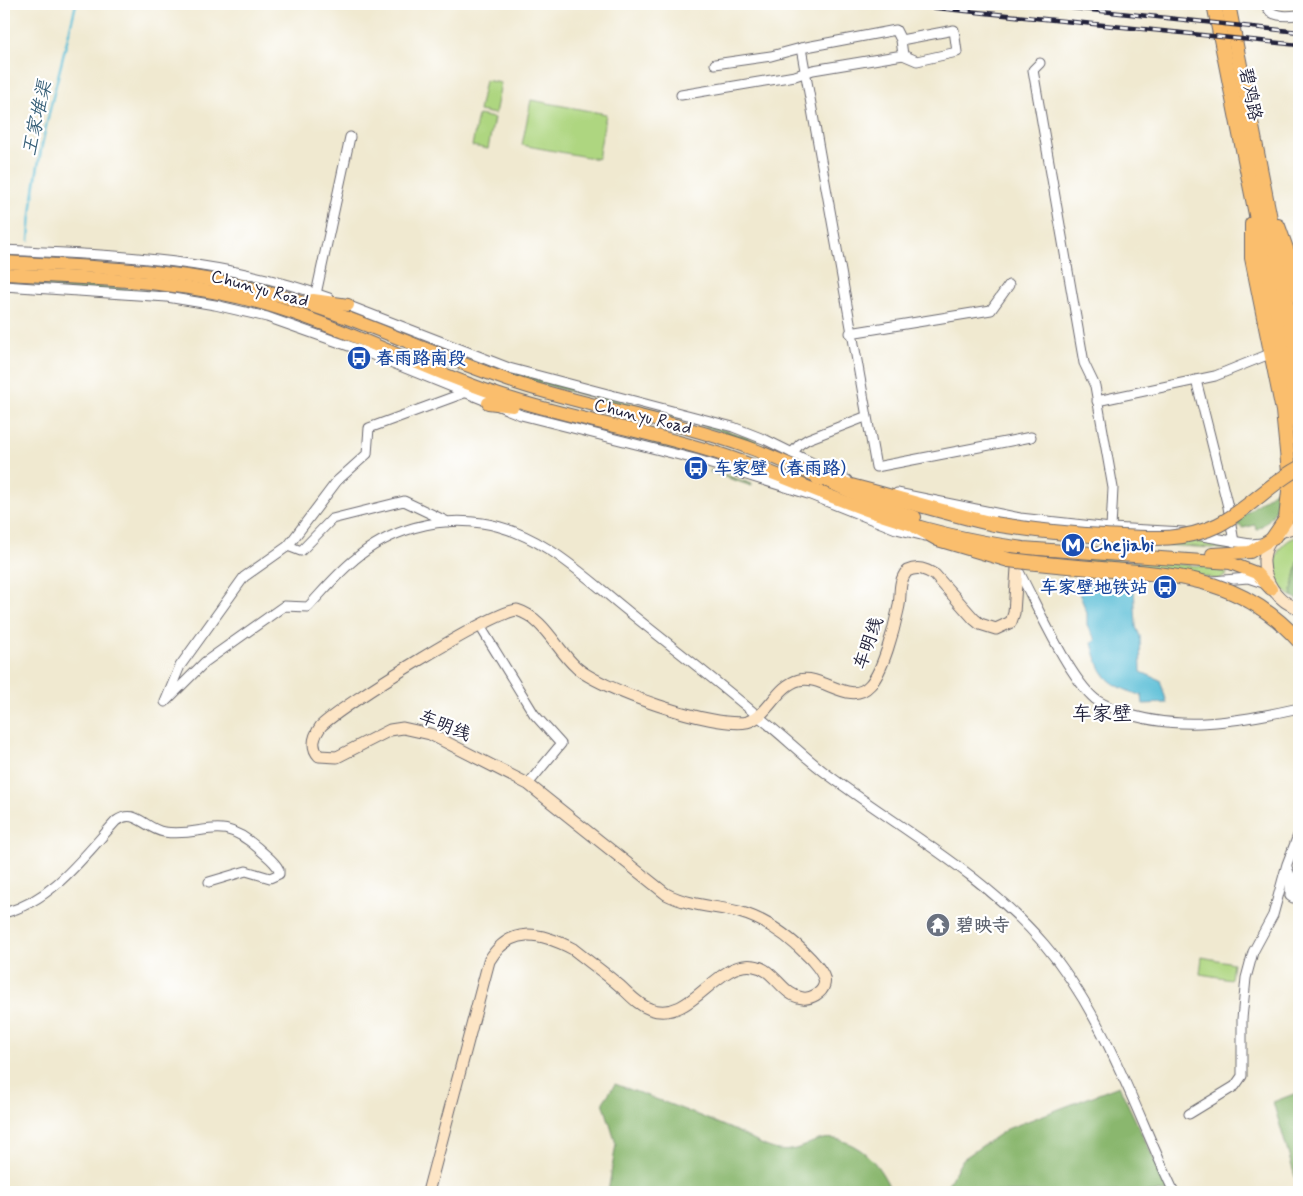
<svg xmlns="http://www.w3.org/2000/svg" width="1303" height="1196" viewBox="0 0 1303 1196" font-family="Mynerve,'LXGW WenKai TC',sans-serif">
<style>
.green{fill:#aed680;stroke:#687c5e}
.forest{fill:#8ab76e;stroke:#566c54}
.water{fill:#58bdd6;stroke:#3d7088}
.lines{fill:none;stroke-linecap:round;stroke-linejoin:round}
.stream{stroke:#58bdd6;stroke-width:2.5}
.minor-casing{stroke:#6a686f;stroke-width:11}
.secondary-casing{stroke:#6a686f;stroke-width:13}
.primary-casing{stroke:#6a686f;stroke-width:14}
.trunk-casing{stroke:#6a686f;stroke-width:16}
.minor{stroke:#fff;stroke-width:9}
.secondary{stroke:#fde5c5;stroke-width:11}
.primary{stroke:#fabe6d;stroke-width:12}
.trunk{stroke:#fabe6d;stroke-width:14}
.rail-casing{stroke:#22223b;stroke-width:4.5}
.rail{stroke:#fff;stroke-width:2.5;stroke-dasharray:8;stroke-linecap:butt}
.trunk-bridge-casing{stroke:#6a686f;stroke-width:16;stroke-linecap:butt}
.trunk-bridge{stroke:#fabe6d;stroke-width:14}
.labels{text-anchor:middle;stroke-width:4.5;stroke-linejoin:round;paint-order:stroke}
.street-label{font-size:18px;fill:#22223b;stroke:#fff}
.transit-label{font-size:18px;font-weight:bold;fill:#164399;stroke:#fff;text-anchor:start}
.worship-label{font-size:18px;font-weight:bold;fill:#5b616d;stroke:#fff;text-anchor:start}
.water-label{font-size:19px;font-style:italic;fill:#386079;stroke:#fff}
.quarter-label{font-size:20px;fill:#22223b;stroke:#fff}
</style>
<rect width="100%" height="100%" fill="#fff"/>
<filter id="ink" filterUnits="userSpaceOnUse"><feTurbulence type="fractalNoise" baseFrequency=".02" numOctaves="2"/><feDisplacementMap in="SourceGraphic" scale="10" xChannelSelector="R" yChannelSelector="G"/><feConvolveMatrix kernelMatrix="1 2 1 2 8 2 1 2 1" color-interpolation-filters="sRGB"/></filter>
<filter id="wash" filterUnits="userSpaceOnUse"><feTurbulence type="fractalNoise" baseFrequency=".0096" numOctaves="4" result="noise"/><feDisplacementMap in="SourceGraphic" scale="20" xChannelSelector="R" yChannelSelector="G"/><feGaussianBlur stdDeviation="1.12" result="paint"/><feColorMatrix in="noise" values="0 0 0 0 0 0 0 0 0 0 0 0 0 0 0 0 0 1.4 0 .05"/><feComposite in="paint" operator="in"/></filter>
<g filter="url(#wash)">
<rect width="100%" height="100%" fill="#f0e9d0"/>
<g class="green">
<polygon points="485,80 501,83 495,114 479,111"/>
<polygon points="531,100 606,114 598,159 522,145"/>
<polygon points="478,115 494,118 488,149 472,146"/>
<path d="M1299 536V558L1292 590 1293 597C1268 583 1268 544 1299 536Z"/>
<polygon points="1197,539 1226,544 1229,546 1228,549 1149,544"/>
<polygon points="1009,551 1224,568 1227,575 1218,580 1187,572 1007,554"/>
<polygon points="1202,957 1233,963 1231,979 1200,974"/>
</g>
<g class="forest">
<path d="M4 254 115 258 198 267 281 286C273 291 228 276 215 274 145 261 74 260 4 256Z"/>
<path d="M4 281C99 285 192 289 284 316L283 320 235 307 4 284Z"/>
<polygon points="376,320 524,375 686,417 758,441 756,443 703,426 523,379 377,323"/>
<polygon points="545,417 683,450 750,472"/>
<polygon points="711,470 752,484 752,486 710,472"/>
<path d="M1280 487C1281 507 1273 519 1256 530L1255 525 1243 528 1234 522Z"/>
<polygon points="1299,558 1299,600 1293,597 1292,590"/>
<path d="M615 1084C653 1098 692 1112 729 1128 744 1134 762 1147 778 1150 807 1155 817 1125 854 1146 873 1156 883 1173 892 1192H608L616 1144 603 1102Z"/>
<polygon points="1119,1086 1170,1192 943,1192 963,1159 1007,1129"/>
<polygon points="1299,1092 1299,1180 1296,1180 1273,1102"/>
</g>
<path class="water" d="M1077 581 1134 586 1136 627 1140 636 1141 672 1160 680 1167 703 1143 704 1142 696C1108 684 1101 679 1092 643L1096 640 1087 625V613L1077 588Z"/>
<g class="lines">
<path class="stream" d="M29 240C33 160 58 81 76 4"/>
</g>
</g>
<g filter="url(#ink)">
<g class="lines">
<g class="minor-casing">
<g id="minor">
<path d="M1266 4C1269 18 1287 16 1299 15"/>
<polyline points="901,40 903,55 917,61 957,52 954,30 901,40 896,30 801,48 876,467 1031,437"/>
<polyline points="1040,63 1033,70 1084,363 1095,386 1113,488 1111,528"/>
<polyline points="715,64 771,56 801,48"/>
<polyline points="681,95 795,76 813,70 903,55"/>
<path d="M4 250C114 255 224 259 329 298"/>
<polyline points="4,286 167,297 215,305 267,317 363,351 521,415 695,459 808,494 896,529 925,536"/>
<polyline points="316,294 350,137"/>
<polyline points="344,304 509,368 733,427 766,440 847,480"/>
<polyline points="850,333 991,310 1009,285"/>
<polyline points="1196,380 1228,507 1234,542"/>
<polyline points="1097,401 1215,376 1272,353"/>
<polyline points="792,453 800,444 808,439 865,417"/>
<polyline points="897,493 1020,518 1111,528 1184,532"/>
<path d="M448 522 404 501 332 519 301 551 288 546 244 577 180 666 165 702 205 662 284 606 308 607C323 591 337 574 354 560 388 530 438 516 482 523 541 532 584 576 629 612 672 647 717 681 759 717 781 734 801 754 823 771 897 827 983 873 1044 944 1105 1016 1134 1108 1174 1192"/>
<polyline points="1196,535 1250,544 1262,543"/>
<polyline points="288,546 337,481 367,454 369,428 464,393"/>
<path d="M1017 568C1036 603 1067 675 1095 699 1102 704 1112 708 1119 711 1177 733 1241 721 1299 708"/>
<polyline points="1212,581 1248,578 1263,583"/>
<polyline points="480,626 534,714 561,744 528,784"/>
<polyline points="1287,867 1290,876 1290,896 1293,898"/>
<polyline points="1294,896 1299,869"/>
<path d="M4 913C53 900 83 857 116 821 135 807 145 829 164 832 206 838 217 812 258 848 265 855 275 861 279 870V874L270 878 246 871 209 882"/>
<polyline points="1189,1114 1235,1086 1242,1076 1242,1019 1246,978 1253,952 1273,915 1287,864 1299,833"/>
</g>
</g>
<g class="secondary-casing">
<g id="secondary">
<path d="M1299 527C1291 528 1280 531 1274 537 1251 560 1271 602 1299 608"/>
<path d="M428 1192 489 961C510 925 540 932 573 949 588 961 605 973 620 986 629 994 638 1005 650 1009 692 1024 715 960 754 966 775 969 782 996 803 998 811 999 822 993 824 985 827 976 816 965 811 959 791 938 768 920 739 912 715 906 689 906 666 894L528 784 430 734 403 728 390 730 337 757 319 756C310 746 314 736 321 726 342 705 492 612 517 610 544 618 556 649 576 667 599 689 715 729 747 722 769 716 776 686 799 680 823 674 850 707 870 685 883 671 894 629 898 610 902 596 897 583 907 571 918 566 925 569 935 575L974 619 980 624 996 629 1011 622 1014 613 1017 568"/>
</g>
</g>
<g class="primary-casing">
<g id="primary">
<path d="M4 262C95 267 185 269 274 294 357 317 435 356 516 383 592 408 672 420 747 447 804 467 857 499 915 517"/>
<path d="M4 274C96 279 190 280 278 308 358 333 432 374 512 399 581 421 654 432 723 455 772 471 819 493 867 510 917 528 970 541 1023 548L1230 563 1256 573 1271 589"/>
<polyline points="313,300 348,305"/>
<polyline points="488,403 513,406"/>
<polyline points="1212,554 1250,552 1273,538"/>
</g>
</g>
<g class="trunk-casing">
<g id="trunk">
<polyline points="1214,4 1299,430"/>
<polyline points="1228,4 1299,367"/>
<polyline points="1252,224 1252,258 1283,411 1290,482 1286,519 1273,538"/>
<polyline points="1278,226 1293,268 1299,297"/>
<path d="M818 478C878 491 935 511 994 524"/>
<polyline points="915,526 938,539 1009,560"/>
</g>
</g>
<use href="#minor" class="minor"/>
<use href="#secondary" class="secondary"/>
<use href="#primary" class="primary"/>
<use href="#trunk" class="trunk"/>
<g class="rail-casing">
<g id="rail">
<polyline points="898,4 1299,45"/>
<polyline points="1035,4 1299,32"/>
</g>
</g>
<use href="#rail" class="rail"/>
<g class="trunk-bridge-casing">
<g id="trunk-bridge">
<path d="M994 524C1031 530 1067 534 1105 536 1143 538 1182 543 1218 525 1248 510 1270 483 1299 468"/>
<path d="M1009 560C1043 564 1077 567 1112 570 1186 575 1246 582 1299 641"/>
</g>
</g>
<use href="#trunk-bridge" class="trunk-bridge"/>
</g>
</g>
<defs>
<g id="bus-disc" transform="scale(1.25)"><circle r="9.5" fill="#1a4fb4" stroke="#fff"/><path d="M-5-6H5V4H4V6H2V4H-2V6H-4V4H-5ZM-3.5-4V0h7V-4ZM-3.5 1.2v1.5H-2V1.2ZM2 1.2v1.5H3.5V1.2Z" fill="#fff"/></g>
<g id="metro-disc" transform="scale(1.25)"><circle r="9.5" fill="#1a4fb4" stroke="#fff"/><path d="M-5.5 5V-5H-3L0 0L3-5H5.5V5H3V-.5L0 4L-3-.5V5Z" fill="#fff"/></g>
<g id="temple-disc" transform="scale(1.25)"><circle r="9.5" fill="#6b7280" stroke="#fff"/><path d="M0-6L5-2H3V0L6.5 2.5H4V6H1.5V3h-3V6H-4V2.5H-6.5L-3 0V-2H-5Z" fill="#fff"/></g>
</defs>
<g fill-rule="evenodd">
<use href="#bus-disc" x="359" y="358"/>
<use href="#bus-disc" x="696" y="468"/>
<use href="#metro-disc" x="1073" y="545"/>
<use href="#bus-disc" x="1165" y="587"/>
<use href="#temple-disc" x="938" y="925"/>
</g>
<g class="labels">
<g class="street-label">
<text transform="translate(1251 94) rotate(79)" y="6">碧鸡路</text>
<text transform="translate(260 288) rotate(15)" y="6">Chunyu Road</text>
<text transform="translate(643 416) rotate(14)" y="6">Chunyu Road</text>
<text transform="translate(868 643) rotate(-70)" y="6">车明线</text>
<text transform="translate(445 725) rotate(22)" y="6">车明线</text>
</g>
<g class="transit-label">
<text x="376" y="364">春雨路南段</text>
<text x="714" y="474">车家壁（春雨路）</text>
<text x="1090" y="551">Chejiabi</text>
<text x="1148" y="593" text-anchor="end">车家壁地铁站</text>
</g>
<g class="worship-label">
<text x="956" y="931">碧映寺</text>
</g>
<g class="water-label">
<text transform="translate(36 118) rotate(-77)" y="7">王家堆渠</text>
</g>
<g class="quarter-label">
<text x="1102" y="720">车家壁</text>
</g>
</g>
<rect width="1303" height="1196" fill="none" stroke="#fff" stroke-width="20"/>
</svg>
